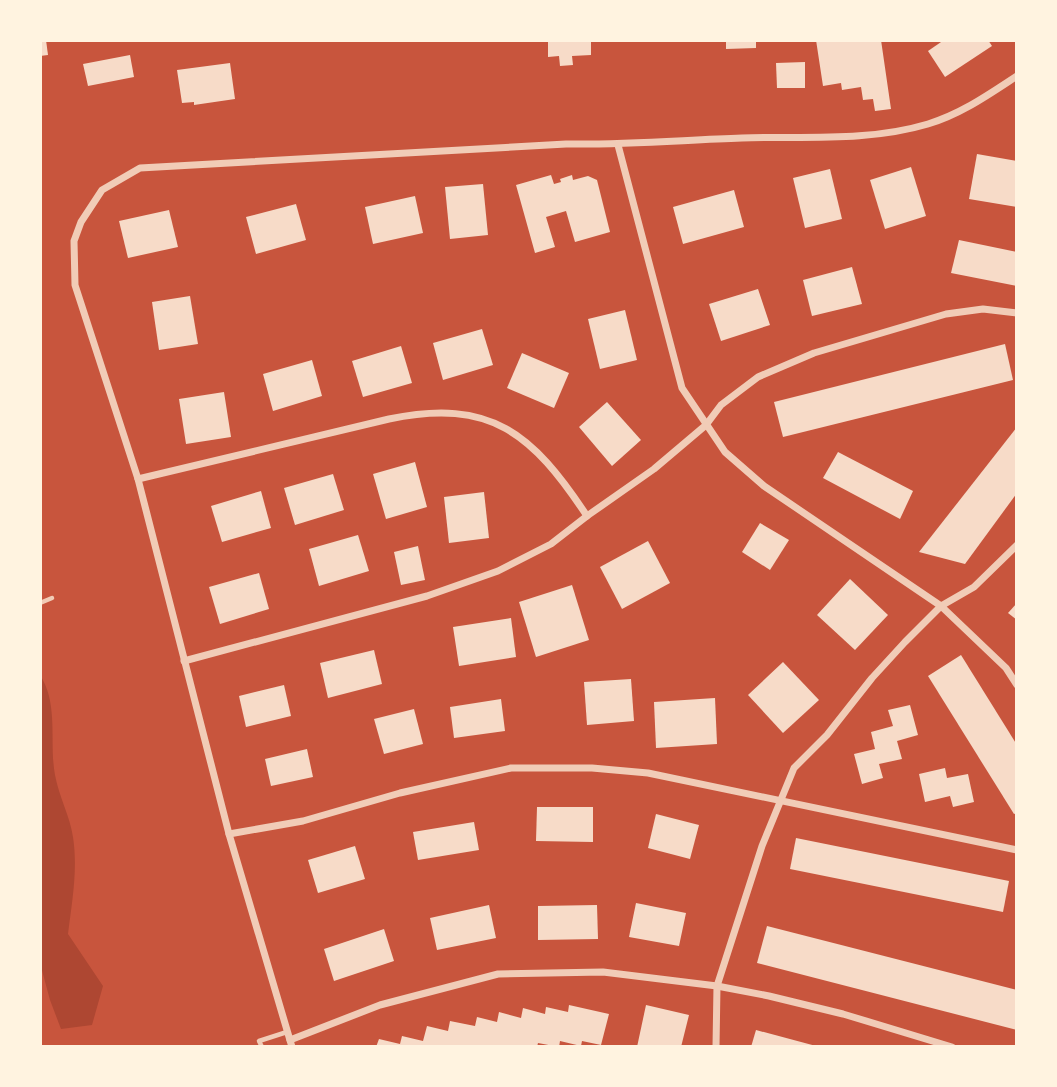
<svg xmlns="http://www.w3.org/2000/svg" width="1057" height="1087" viewBox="0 0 1057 1087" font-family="'Alegreya Sans',sans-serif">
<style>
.green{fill:#ae4732}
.building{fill:#f7dbc8}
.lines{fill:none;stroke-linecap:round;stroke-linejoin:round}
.service{stroke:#f1ccb7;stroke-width:4.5}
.minor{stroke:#f1ccb7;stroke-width:7}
</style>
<rect width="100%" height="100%" fill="#c8553d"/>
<path class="green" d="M40 675C59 704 49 743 55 775 59 797 70 816 73 837 78 870 72 902 68 934L103 986 92 1025 61 1029 50 1000 40 963Z"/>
<g class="building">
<polygon points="40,40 46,40 48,55 40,56"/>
<polygon points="548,40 591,40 591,55 572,56 573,65 560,66 559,56 548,57"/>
<polygon points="726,40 756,40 756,48 726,49"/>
<polygon points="816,40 881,40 891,109 875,111 873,99 863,100 861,87 842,90 841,83 823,86"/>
<polygon points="944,40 988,40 992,46 945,77 928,51"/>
<polygon points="130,55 134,77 88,86 83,64"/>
<polygon points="805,62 805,88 777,88 776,63"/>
<polygon points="230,63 235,99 194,105 194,102 182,103 177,70"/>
<polygon points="977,154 1017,161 1017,207 969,199"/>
<polygon points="911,167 926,216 885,229 870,180"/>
<polygon points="830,169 842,219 805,228 793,178"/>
<polygon points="551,175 554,184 561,182 560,179 572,175 573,180 588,176 597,180 610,232 575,242 566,211 546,217 555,247 535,253 516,185"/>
<polygon points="483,184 488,235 450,239 445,187"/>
<polygon points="734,190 744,227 683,244 673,207"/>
<polygon points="415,196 423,233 373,244 365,207"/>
<polygon points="296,204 306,240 256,254 246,217"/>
<polygon points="169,210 178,247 128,258 119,221"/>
<polygon points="959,240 1017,252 1017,286 951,273"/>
<polygon points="852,267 862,304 812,316 803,280"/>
<polygon points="758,289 770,325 721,341 709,304"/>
<polygon points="190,296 198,344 159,350 152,302"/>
<polygon points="625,310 637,360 600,369 588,319"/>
<polygon points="482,329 493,365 443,380 433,343"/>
<polygon points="1005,344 1013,380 783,437 774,402"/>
<polygon points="401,346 412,383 363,397 352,361"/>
<polygon points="522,353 569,373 554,408 507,388"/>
<polygon points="312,360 322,396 273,411 263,374"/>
<polygon points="224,392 231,437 186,444 179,399"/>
<polygon points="607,402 641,440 612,466 579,427"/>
<polygon points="1017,427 1017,493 965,564 919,552"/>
<polygon points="838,452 913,491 900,519 823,478"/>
<polygon points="415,462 427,507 386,519 373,474"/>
<polygon points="333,474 344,510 295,525 284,488"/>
<polygon points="261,491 271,528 222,542 211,506"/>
<polygon points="484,492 489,538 449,543 444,497"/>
<polygon points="760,523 789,540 770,570 742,552"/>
<polygon points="358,535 369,571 319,586 309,549"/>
<polygon points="648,541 670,583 622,609 600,567"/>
<polygon points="418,546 425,580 401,585 394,552"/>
<polygon points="259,573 269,609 220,624 209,587"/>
<polygon points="850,579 888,615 855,650 817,615"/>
<polygon points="572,585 589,640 536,657 519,602"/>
<polygon points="1017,603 1017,620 1008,613"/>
<polygon points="511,618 516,657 459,666 453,627"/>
<polygon points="374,650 382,684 328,698 320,663"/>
<polygon points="961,655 1017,745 1017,813 1014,814 928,676"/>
<polygon points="783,662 819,700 783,733 748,695"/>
<polygon points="631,679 634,721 587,725 584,682"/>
<polygon points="284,685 291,716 246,727 239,696"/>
<polygon points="715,698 717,744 656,748 654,702"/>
<polygon points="501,699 505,731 454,738 450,707"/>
<polygon points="910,705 918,735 897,741 902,759 879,764 883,778 862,784 854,754 875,749 871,732 893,726 888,710"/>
<polygon points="414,709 423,744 384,754 374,719"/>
<polygon points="307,749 313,777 271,786 265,759"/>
<polygon points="945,768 947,778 968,774 974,802 953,807 950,796 925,802 919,774"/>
<polygon points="537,807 593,807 593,842 536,841"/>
<polygon points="656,814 699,825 690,859 648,848"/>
<polygon points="474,822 479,850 418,860 413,832"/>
<polygon points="796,838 1009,881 1003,912 790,869"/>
<polygon points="355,846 365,879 318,893 308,860"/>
<polygon points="636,903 686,913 679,946 629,937"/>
<polygon points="489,905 496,938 437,950 430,918"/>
<polygon points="597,905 598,939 538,940 538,906"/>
<polygon points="767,926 1017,990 1017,1030 757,963"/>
<polygon points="384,929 394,961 334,981 324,949"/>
<polygon points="569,1005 609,1014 601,1045 582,1041 581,1046 560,1041 559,1047 538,1043 537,1047 514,1045 514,1047 376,1047 379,1039 400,1044 402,1036 423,1041 427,1026 448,1031 450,1021 475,1026 477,1017 497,1022 499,1012 521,1018 523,1008 545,1014 546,1007 568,1012"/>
<polygon points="646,1005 689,1015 681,1047 637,1047"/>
<polygon points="756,1030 816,1046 816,1047 751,1047"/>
</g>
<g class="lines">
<g class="service">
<polyline points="40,603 52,598"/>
<polyline points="262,1047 259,1041 287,1032"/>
</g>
<g class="minor">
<polyline points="618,145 682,388 725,452 764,486 941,606 1006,668 1017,685"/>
<path d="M138 479 389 419C491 398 532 433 587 516"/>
<polyline points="184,661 427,596 498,571 551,544 587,516 654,469 706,425 721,405 758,377 814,353 946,314 983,309 1017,313"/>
<polyline points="229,834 303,821 400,793 511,768 592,768 648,773 1017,850"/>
<polyline points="290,1040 380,1005 498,974 603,972 717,986 769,996 843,1014 952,1047"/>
<path d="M292 1047 229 834 138 479 75 285 74 241 81 222 102 190 140 168 566 144C625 145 683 140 742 138 804 136 868 142 928 124 961 114 988 95 1017 76"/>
<polyline points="716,1047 717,986 762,846 794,768 827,735 872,678 905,642 941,606 974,587 1017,545"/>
</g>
</g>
<rect width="1057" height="1087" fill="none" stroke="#fff3e0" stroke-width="84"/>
</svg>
